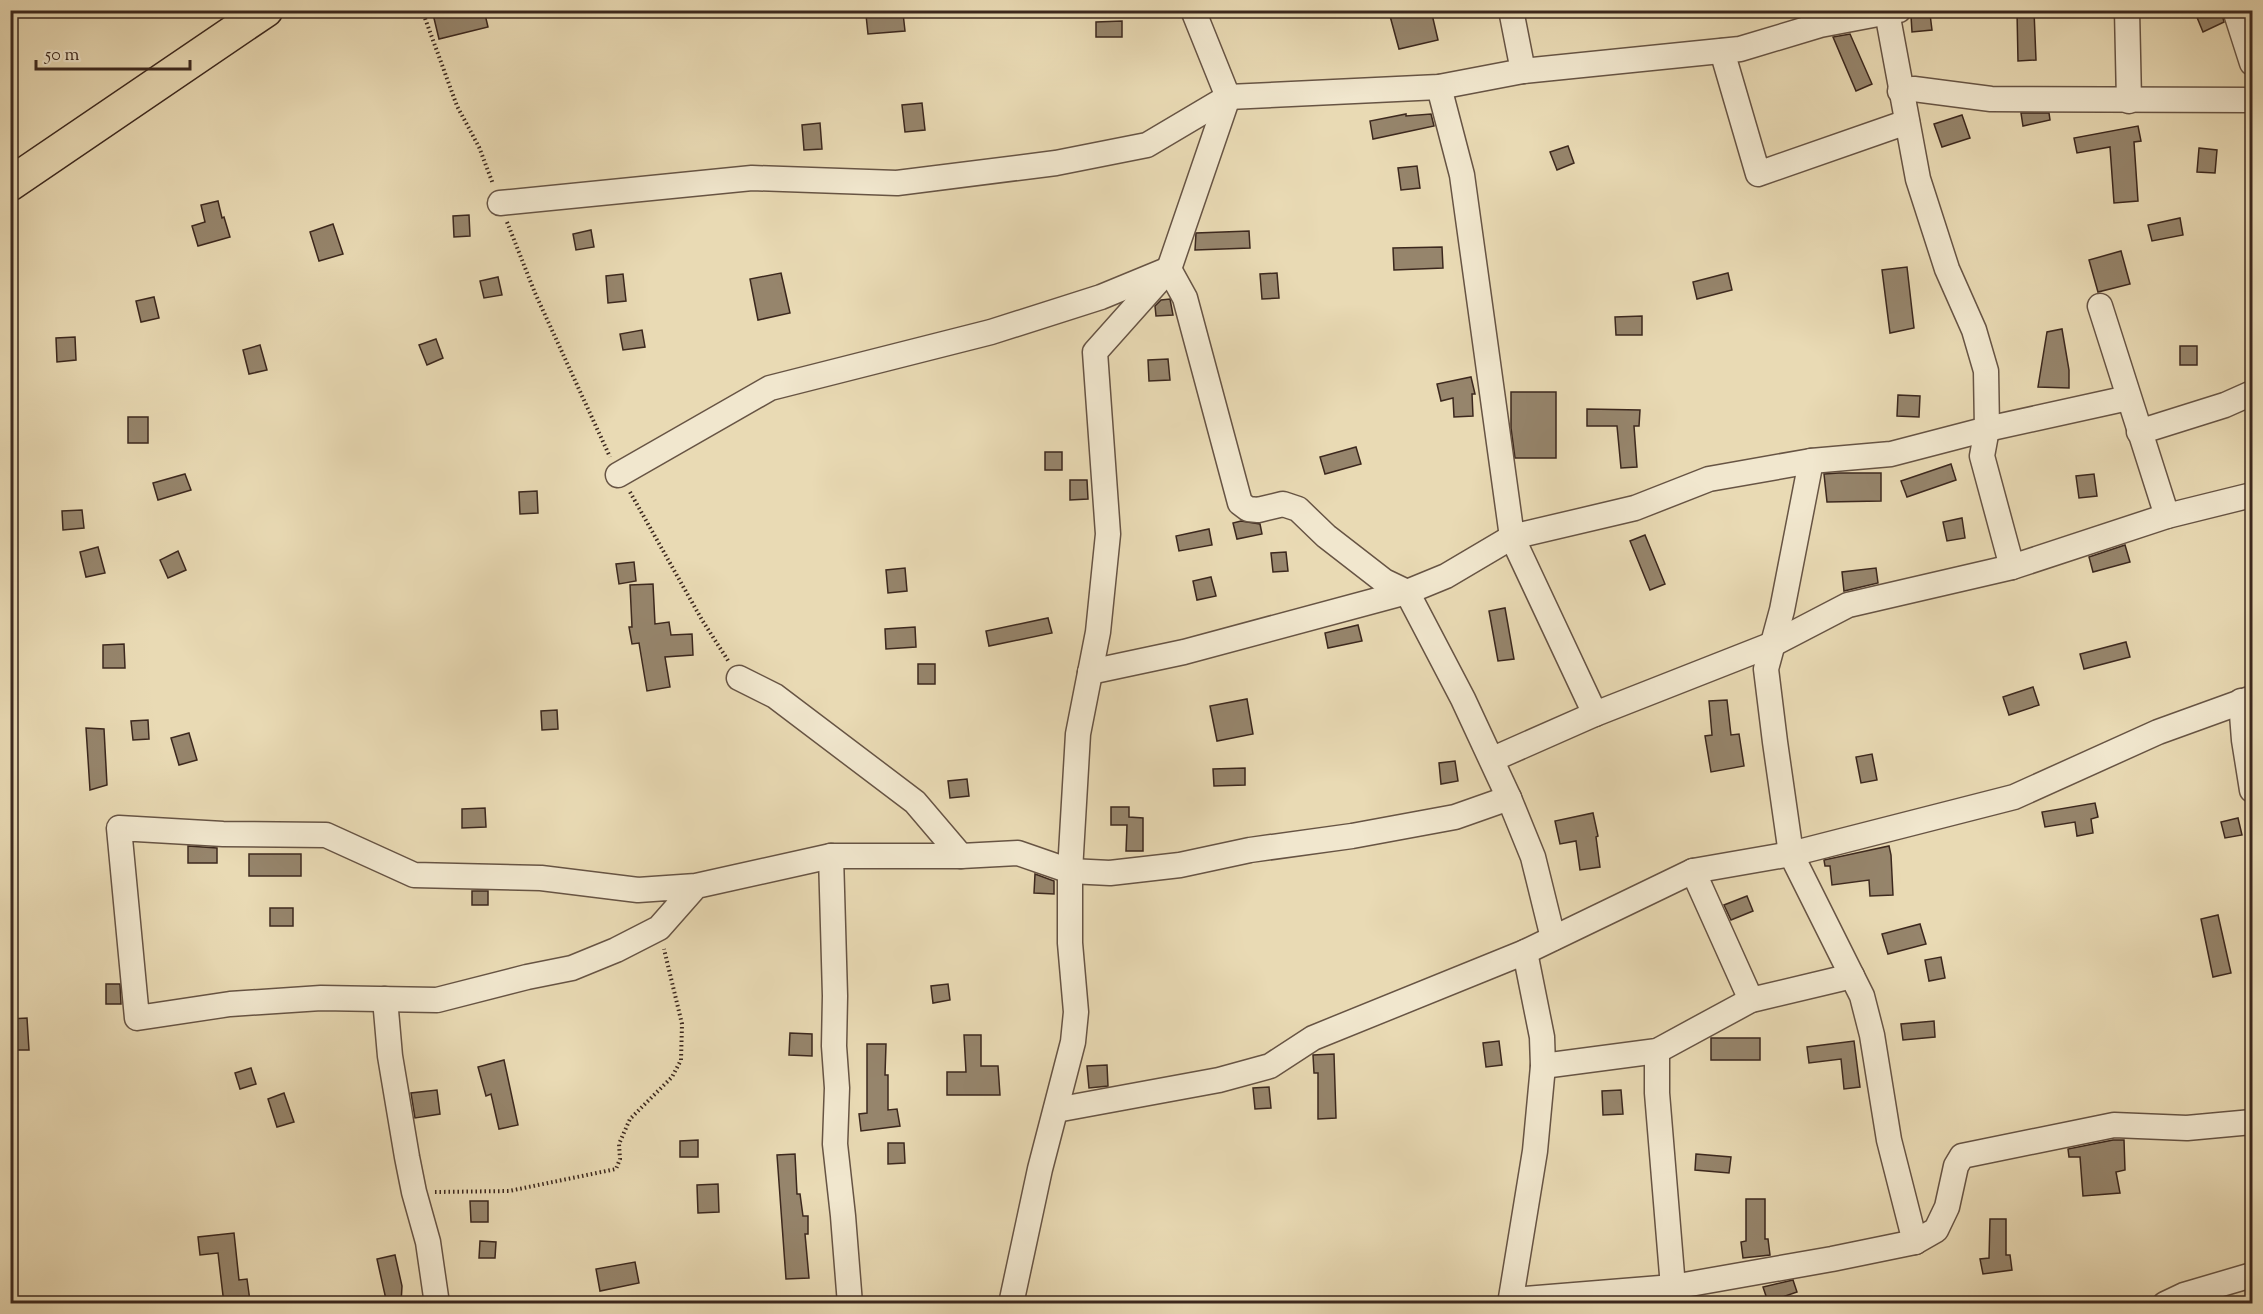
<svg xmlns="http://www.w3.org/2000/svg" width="2263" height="1314" viewBox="0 0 2263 1314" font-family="'Sorts Mill Goudy',serif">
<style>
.building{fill:#96856c;stroke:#3c281e;stroke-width:1.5}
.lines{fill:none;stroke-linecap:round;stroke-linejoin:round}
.minor-casing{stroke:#675444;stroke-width:27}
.highway-casing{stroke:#3c281e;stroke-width:36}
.path{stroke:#3c281e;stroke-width:4;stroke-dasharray:1.5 3;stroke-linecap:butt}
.minor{stroke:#f1e7ce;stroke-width:24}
.highway{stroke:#e9dab4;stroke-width:33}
</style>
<rect width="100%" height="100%" fill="#e9dab4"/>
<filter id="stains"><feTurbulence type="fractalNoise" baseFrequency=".00333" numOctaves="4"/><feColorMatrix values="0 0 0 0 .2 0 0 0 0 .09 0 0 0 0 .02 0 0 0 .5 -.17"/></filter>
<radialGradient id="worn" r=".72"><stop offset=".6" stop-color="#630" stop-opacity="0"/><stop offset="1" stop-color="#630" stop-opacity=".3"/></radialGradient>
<g class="building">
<polygon points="432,10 484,10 488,27 439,39"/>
<polygon points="1413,10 1431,10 1438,40 1399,49 1390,16"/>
<polygon points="2194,10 2221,10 2224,22 2203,32"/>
<polygon points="2034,11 2036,60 2018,61 2017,12"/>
<polygon points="903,13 905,31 868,34 866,15"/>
<polygon points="1930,14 1932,30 1912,32 1911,16"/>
<polygon points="1122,21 1122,37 1096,37 1096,22"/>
<polygon points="1850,34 1872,84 1856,91 1833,37"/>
<polygon points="922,103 925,130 905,132 902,105"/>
<polygon points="2021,113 2049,113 2050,120 2023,126"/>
<polygon points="1406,114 1406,116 1431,114 1434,126 1373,139 1370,121"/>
<polygon points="1962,115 1970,138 1942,147 1934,124"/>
<polygon points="820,123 822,149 804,150 802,125"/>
<polygon points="2138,126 2141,141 2134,142 2138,201 2114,203 2110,147 2077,153 2074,138"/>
<polygon points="1568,146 1574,163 1557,170 1550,152"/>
<polygon points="2199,148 2217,150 2215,173 2197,172"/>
<polygon points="1417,166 1420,188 1401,190 1398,168"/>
<polygon points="218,201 222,218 224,217 230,237 198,246 192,226 205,222 201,205"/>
<polygon points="469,215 470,236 454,237 453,216"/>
<polygon points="2180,218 2183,235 2152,241 2148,225"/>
<polygon points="333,224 343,254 319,261 310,232"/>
<polygon points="591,230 594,247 576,250 573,234"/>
<polygon points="1249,231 1250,248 1195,250 1196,233"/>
<polygon points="1442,247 1443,268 1394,270 1393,248"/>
<polygon points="2121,251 2130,284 2098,292 2089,260"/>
<polygon points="1907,267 1914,328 1890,333 1882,270"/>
<polygon points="781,273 790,313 758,320 750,279"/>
<polygon points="1277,273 1279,298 1262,299 1260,274"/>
<polygon points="1728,273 1732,290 1697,299 1693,282"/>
<polygon points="623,274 626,301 608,303 606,276"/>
<polygon points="498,277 502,295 484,298 480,281"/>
<polygon points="154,297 159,318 141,322 136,301"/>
<polygon points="1170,299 1173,315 1156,316 1155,306 1161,300"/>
<polygon points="1642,316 1642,335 1616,335 1615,317"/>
<polygon points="2062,329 2069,370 2069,388 2038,387 2047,332"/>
<polygon points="642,330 645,347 623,350 620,334"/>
<polygon points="75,337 76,360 57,362 56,338"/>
<polygon points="436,339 443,358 427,365 419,345"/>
<polygon points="260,345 267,370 249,374 243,350"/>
<rect x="2180" y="346" width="17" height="19"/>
<polygon points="1168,359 1170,380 1149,381 1148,360"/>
<polygon points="1471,377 1475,394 1472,394 1473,416 1454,417 1453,398 1441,401 1437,384"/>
<polygon points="1511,392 1556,392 1556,458 1515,458 1511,428"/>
<polygon points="1898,395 1920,396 1919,417 1897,416"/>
<polygon points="1587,409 1640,410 1639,426 1634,426 1637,467 1621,468 1617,426 1587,426"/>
<rect x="128" y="417" width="20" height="26"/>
<polygon points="1356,447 1361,464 1325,474 1320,457"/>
<rect x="1045" y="452" width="17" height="18"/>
<polygon points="1951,464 1956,480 1907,497 1901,481"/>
<polygon points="1839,473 1881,473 1881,501 1827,502 1824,474"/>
<polygon points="185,474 191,490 158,500 153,483"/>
<polygon points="2094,474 2097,496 2079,498 2076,476"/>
<polygon points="1070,480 1087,480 1088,499 1070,500"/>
<polygon points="537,491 538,513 520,514 519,492"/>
<polygon points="82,510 84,528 63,530 62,511"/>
<polygon points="1962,518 1965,538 1947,541 1943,522"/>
<polygon points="1241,521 1260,524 1262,534 1237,539 1233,523"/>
<polygon points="1209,529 1212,545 1179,551 1176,536"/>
<polygon points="1645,535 1665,584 1650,590 1630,541"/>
<polygon points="2125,545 2130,562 2093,572 2089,557"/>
<polygon points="98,547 105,573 86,577 80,552"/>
<polygon points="178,551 186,570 168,578 160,560"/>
<polygon points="1286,552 1288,571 1273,572 1271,553"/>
<polygon points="634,562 636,581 619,584 616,564"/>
<polygon points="905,568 907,591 888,593 886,570"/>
<polygon points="1876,568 1878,583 1844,591 1842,572"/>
<polygon points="1211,577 1216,596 1197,600 1193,581"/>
<polygon points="653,584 655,624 669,622 671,635 692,634 693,655 665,657 670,687 647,691 639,643 632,644 629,627 632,627 630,585"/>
<polygon points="1505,608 1514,659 1498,661 1489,611"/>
<polygon points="1048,618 1052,633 989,646 986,631"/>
<polygon points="1358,625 1362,641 1328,648 1325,633"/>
<polygon points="915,627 916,647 886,649 885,629"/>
<polygon points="2126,642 2130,657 2084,669 2080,654"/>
<polygon points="124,644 125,668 103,668 103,645"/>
<rect x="918" y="664" width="17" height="20"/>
<polygon points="2033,687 2039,705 2009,715 2003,697"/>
<polygon points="1247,699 1253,734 1217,741 1210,706"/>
<polygon points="1727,700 1731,735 1739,734 1744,766 1711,772 1705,736 1712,735 1709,701"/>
<polygon points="557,710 558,729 542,730 541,711"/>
<polygon points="148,720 149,739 133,740 131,721"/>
<polygon points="86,728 104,729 107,785 90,790"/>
<polygon points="189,733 197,760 179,765 171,738"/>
<polygon points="1872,754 1877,780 1861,783 1856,757"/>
<polygon points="1455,761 1458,781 1441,784 1439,763"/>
<polygon points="1245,768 1245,785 1214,786 1213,769"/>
<polygon points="967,779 969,796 950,798 948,781"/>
<polygon points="2095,803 2098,817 2091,819 2093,833 2077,836 2075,822 2045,827 2042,812"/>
<polygon points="1111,807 1129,807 1129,817 1143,818 1143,851 1126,851 1127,825 1111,825"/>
<polygon points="485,808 486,827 462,828 462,809"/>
<polygon points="1593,813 1598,836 1596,837 1600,867 1580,870 1576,841 1560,844 1555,821"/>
<polygon points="2238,818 2242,835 2225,838 2221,822"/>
<polygon points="188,846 217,848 217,863 188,863"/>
<polygon points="1889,846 1891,855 1893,895 1870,896 1869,880 1832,885 1830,866 1825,866 1824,860"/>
<rect x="249" y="854" width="52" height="22"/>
<polygon points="1035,874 1054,881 1054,894 1034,893"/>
<rect x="472" y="891" width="16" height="14"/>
<polygon points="1747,896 1753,911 1731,920 1724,905"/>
<rect x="270" y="908" width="23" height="18"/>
<polygon points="2218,915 2231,973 2213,977 2201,919"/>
<polygon points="1920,924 1926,944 1888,954 1882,934"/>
<polygon points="1941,957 1945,978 1929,981 1925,960"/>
<polygon points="106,984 120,984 121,1004 106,1004"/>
<polygon points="948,984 950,1000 933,1003 931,986"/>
<polygon points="27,1018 29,1050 10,1050 10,1019"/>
<polygon points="1934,1021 1935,1037 1903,1040 1901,1024"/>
<polygon points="790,1033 812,1034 812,1056 789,1055"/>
<polygon points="964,1035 981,1035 981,1066 998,1066 1000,1095 947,1095 947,1072 966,1072"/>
<rect x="1711" y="1038" width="49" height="22"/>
<polygon points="1499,1041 1502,1065 1486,1067 1483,1043"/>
<polygon points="1854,1041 1860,1087 1844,1089 1841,1059 1809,1063 1807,1047"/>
<polygon points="867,1044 886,1044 885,1075 888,1075 888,1110 897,1109 900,1126 861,1131 859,1114 867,1113"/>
<polygon points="1334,1054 1336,1118 1318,1119 1318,1073 1314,1073 1313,1055"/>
<polygon points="504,1060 518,1125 499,1129 491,1094 486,1096 478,1067"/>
<polygon points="1107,1065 1108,1086 1089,1088 1087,1066"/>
<polygon points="251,1068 256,1084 240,1089 235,1073"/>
<polygon points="1269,1087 1271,1108 1255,1109 1253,1088"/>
<polygon points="437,1090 440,1114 415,1118 411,1093"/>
<polygon points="1621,1090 1623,1114 1603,1115 1602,1091"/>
<polygon points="284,1093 294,1122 277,1127 268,1099"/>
<polygon points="698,1140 698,1157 680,1157 680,1141"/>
<polygon points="2113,1140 2124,1140 2125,1170 2116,1172 2120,1193 2083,1196 2080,1157 2069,1157 2068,1149"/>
<polygon points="888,1143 904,1143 905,1163 888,1164"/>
<polygon points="795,1154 797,1194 800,1194 803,1216 808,1216 808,1234 805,1234 809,1278 786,1279 777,1155"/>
<polygon points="1696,1154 1731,1157 1729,1173 1695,1170"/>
<polygon points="718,1184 719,1212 698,1213 697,1185"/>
<polygon points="1746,1199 1765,1199 1765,1239 1768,1239 1770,1255 1743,1258 1741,1242 1746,1241"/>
<polygon points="470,1201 488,1201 488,1222 471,1222"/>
<polygon points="1990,1219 2006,1219 2006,1255 2010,1255 2012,1270 1983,1274 1980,1259 1989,1258"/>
<polygon points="234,1233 239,1280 247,1279 250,1301 224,1304 218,1253 200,1255 198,1237"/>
<polygon points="480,1241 496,1242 495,1258 479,1258"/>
<polygon points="395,1255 402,1286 401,1304 387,1304 377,1259"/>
<polygon points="635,1262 639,1283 600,1291 596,1269"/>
<polygon points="1793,1280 1797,1292 1768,1302 1763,1287"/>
</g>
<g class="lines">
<g class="minor-casing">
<g id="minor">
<polyline points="1511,10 1523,71"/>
<polyline points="2127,10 2129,101"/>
<polyline points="2235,10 2252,63"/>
<polyline points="1887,12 1918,179 1947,269 1974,330 1986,371 1987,429 1982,456 2012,567"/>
<polyline points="1722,51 1758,174 1907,122"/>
<polyline points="1439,87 1462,175 1512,537 1595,714"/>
<polyline points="1900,91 1914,89 1991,99 2252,100"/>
<polyline points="500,203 752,178 897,183 1056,163 1147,145 1228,97 1439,87 1523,71 1740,49 1820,25 1899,10"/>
<polyline points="2100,306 2167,516"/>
<polyline points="2139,432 2225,405 2252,393"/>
<polyline points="1811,461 1782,610 1766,669 1775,742 1791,854 1862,996 1872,1035 1889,1140 1915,1242"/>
<polyline points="618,475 770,388 991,332 1101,297 1169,269 1185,298 1240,503 1248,509 1258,510 1283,504 1298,509 1326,536 1384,581 1407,592 1463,699 1509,798 1533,857 1553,938"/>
<polyline points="1090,672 1184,652 1407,592 1446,576 1512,537 1635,508 1709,479 1811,461 1891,454 1987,429 2128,398"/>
<polyline points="739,678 775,696 915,802 961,856"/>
<polyline points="2241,701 2244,740 2252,790"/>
<polyline points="1493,759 1595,714 1773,644 1848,605 2012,567 2167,516 2252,495"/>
<polyline points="831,856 835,996 834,1046 837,1088 835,1144 843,1216 850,1304"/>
<polyline points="1693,871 1751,1000"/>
<polyline points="696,886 659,928 616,950 572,968 527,977 437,1000 321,998 230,1004 137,1018 119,828 223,834 326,835 414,875 541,878 638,890 696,886 831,856 961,856 1018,853 1070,871 1110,873 1180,865 1250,850 1352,836 1455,817 1509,798"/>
<polyline points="385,999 390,1056 407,1157 414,1192 428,1242 437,1304"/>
<polyline points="1657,1051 1657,1093 1673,1287"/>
<polyline points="1543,1066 1657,1051 1751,1000 1852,976"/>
<polyline points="1056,1110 1219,1080 1270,1066 1313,1038 1525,952 1693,871 1791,854 2014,797 2158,732 2252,698"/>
<polyline points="1511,1300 1673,1287 1832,1259 1915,1242 1936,1230 1947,1207 1956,1166 1962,1156 2114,1125 2187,1128 2252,1122"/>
<polyline points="1011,1304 1040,1169 1073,1042 1076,1012 1070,943 1070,871 1078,734 1098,632 1108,534 1095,352 1169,269 1228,97 1193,10"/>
<polyline points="1510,1304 1535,1151 1543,1066 1542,1037 1525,952"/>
<polyline points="2165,1304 2184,1295 2252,1275"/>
</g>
</g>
<g class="highway-casing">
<polyline id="highway" points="10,184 266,10"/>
</g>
<g class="path">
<polyline points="422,10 457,106 479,147 493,184"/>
<polyline points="507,222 535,293 610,457"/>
<polyline points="630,492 702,620 729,662"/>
<polyline points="435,1192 509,1191 616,1169 620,1159 619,1144 630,1119 672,1077 681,1060 682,1024 664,949"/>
</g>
<use href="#minor" class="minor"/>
<use href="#highway" class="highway"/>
</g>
<rect width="2263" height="1314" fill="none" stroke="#e9dab4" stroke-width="36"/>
<rect x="12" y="12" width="2239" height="1290" fill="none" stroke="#3c281e" stroke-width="3"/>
<rect x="18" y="18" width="2227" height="1278" fill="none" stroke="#3c281e" stroke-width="1.5"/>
<path d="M36 60v9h154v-9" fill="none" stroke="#3c281e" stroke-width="3"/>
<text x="45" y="60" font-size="18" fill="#3c281e" stroke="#f1e7ce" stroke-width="4.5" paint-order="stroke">50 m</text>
<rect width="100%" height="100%" filter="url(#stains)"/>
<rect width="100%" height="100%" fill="url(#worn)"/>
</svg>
